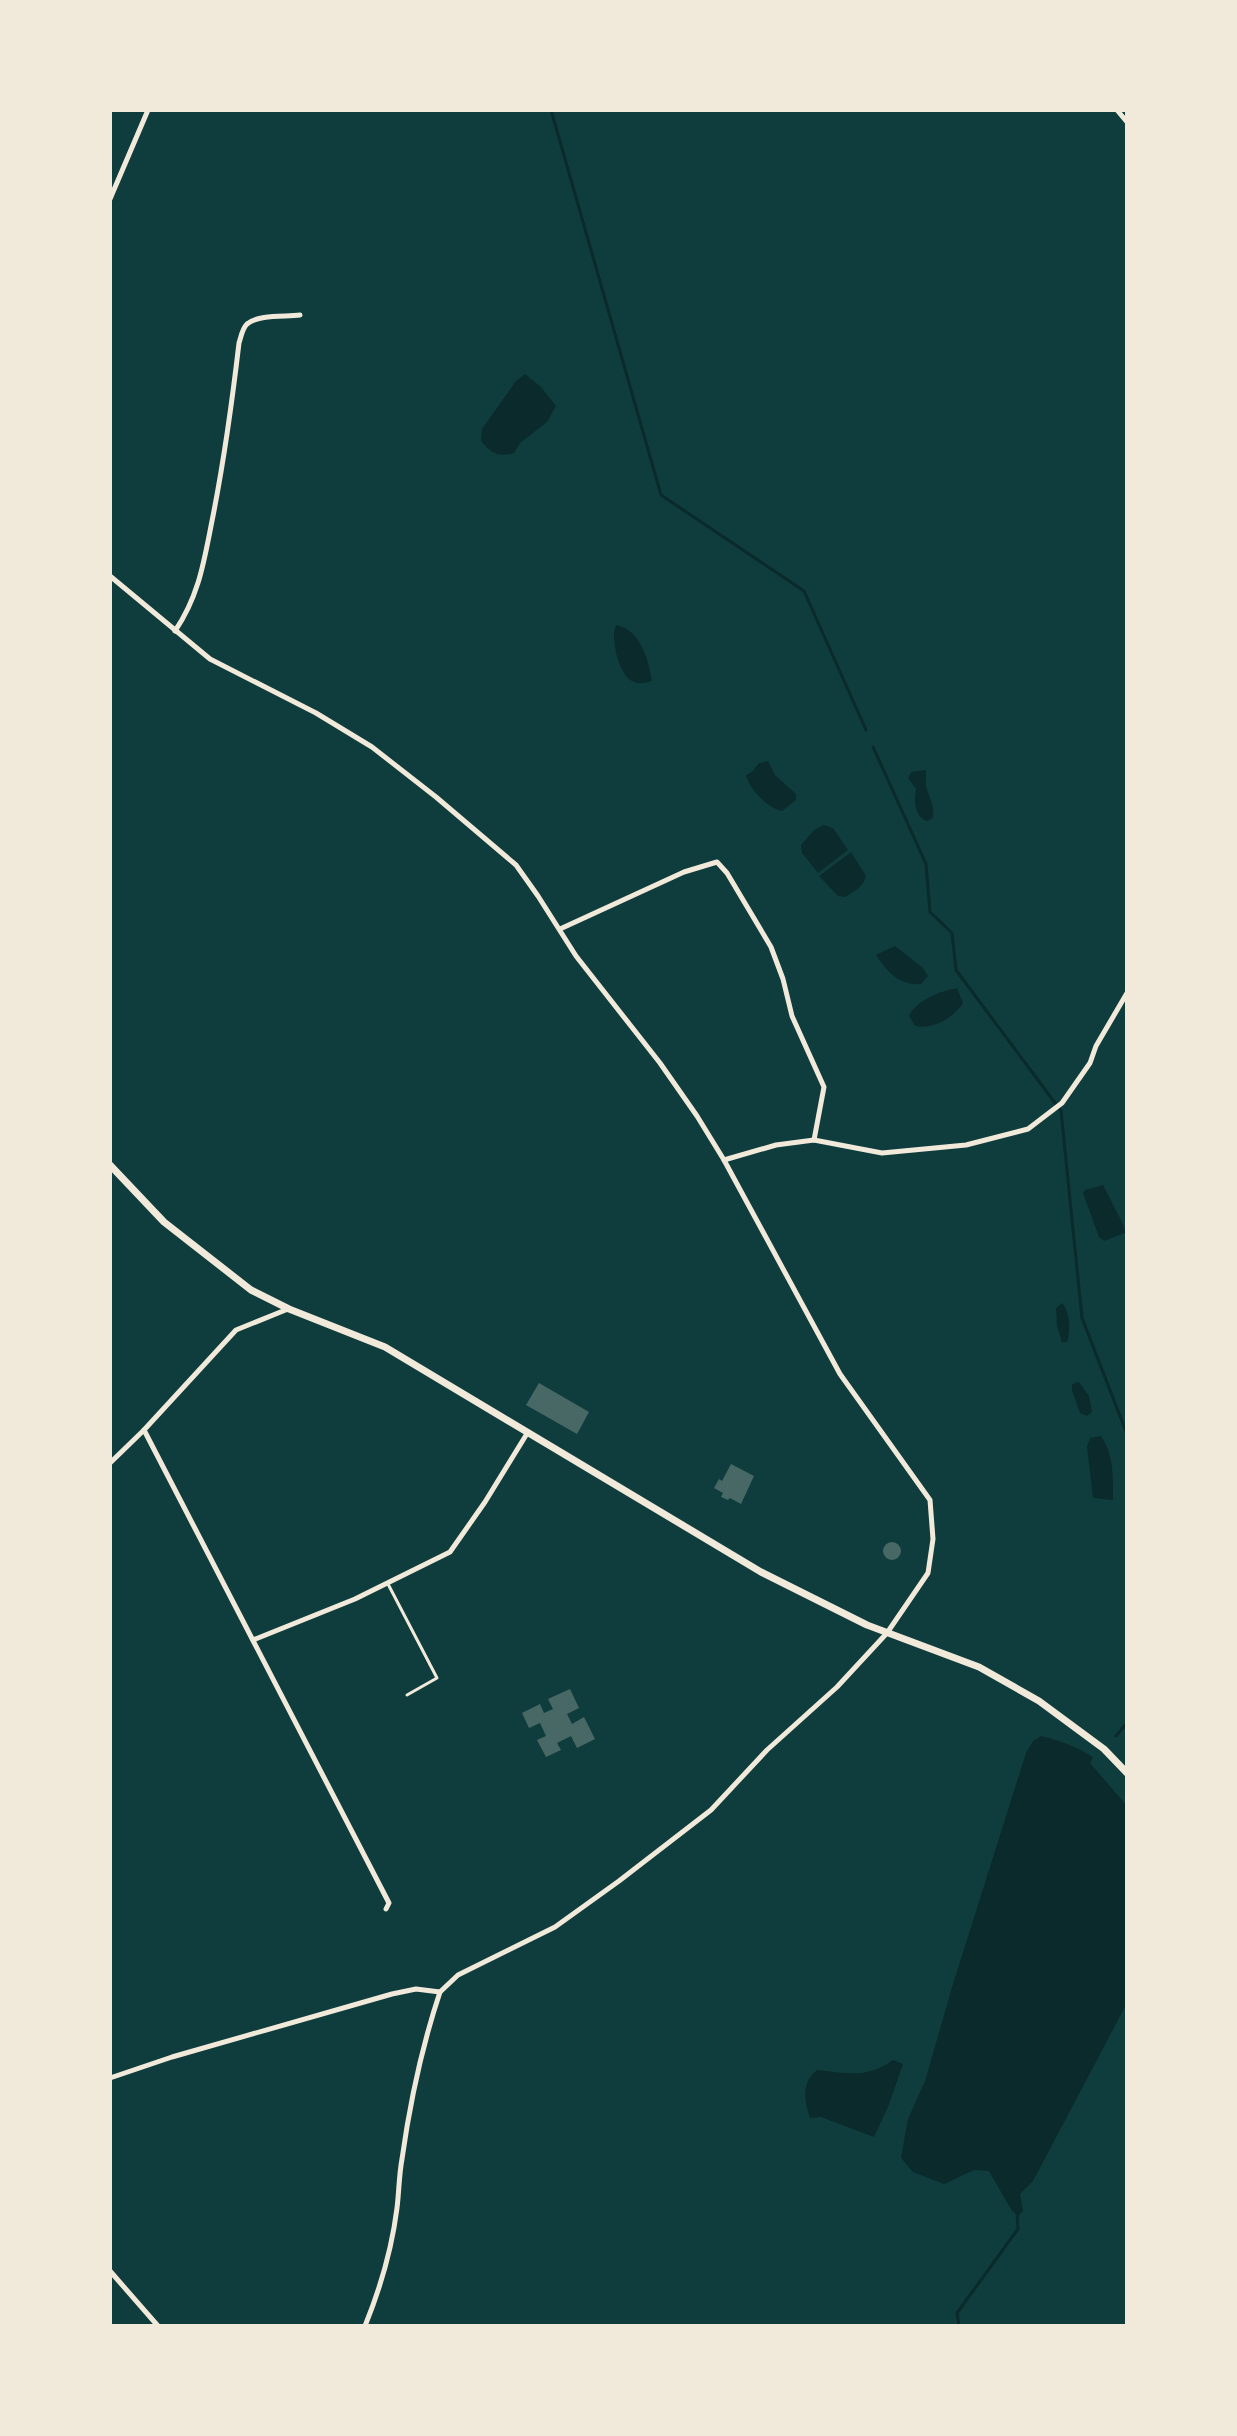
<svg xmlns="http://www.w3.org/2000/svg" width="1237" height="2436" viewBox="0 0 1237 2436" font-family="'PT Sans Narrow',sans-serif">
<style>
.water{fill:#0a2a2b}
.lines{fill:none;stroke-linecap:round;stroke-linejoin:round}
.stream{stroke:#0a2a2b;stroke-width:3}
.building{fill:#486865}
.service{stroke:#f1e9da;stroke-width:3}
.minor{stroke:#f1e9da;stroke-width:5}
.tertiary{stroke:#f1e9da;stroke-width:7}
</style>
<rect width="100%" height="100%" fill="#0f3d3e"/>
<g class="water">
<path d="M525 374 541 387 556 406 547 422 520 443 514 453C498 457 492 454 481 441L482 429 516 381Z"/>
<path d="M616 625C641 630 648 659 652 681 645 683 639 685 632 681 619 675 610 638 616 625Z"/>
<path d="M768 761 775 775 796 794V800L782 811C768 808 749 789 746 775L752 772 759 763Z"/>
<path d="M926 770C926 775 926 780 926 785 928 796 935 805 933 818L927 821C914 816 914 801 916 789L908 778 911 772Z"/>
<polygon points="824,825 833,828 848,850 818,873 802,853 801,845 814,830"/>
<path d="M851 852 866 876C863 887 855 891 845 897L838 896 819 876Z"/>
<path d="M895 946 923 968 928 976 921 984C900 986 887 972 876 955Z"/>
<path d="M957 988 963 1003C954 1018 932 1030 915 1026L909 1016C916 1000 941 991 957 988Z"/>
<polygon points="1103,1185 1124,1226 1125,1233 1104,1241 1099,1237 1083,1193 1085,1190"/>
<path d="M1062 1303C1070 1312 1071 1330 1067 1342H1062L1057 1326 1056 1308Z"/>
<polygon points="1079,1382 1089,1396 1092,1412 1087,1416 1080,1413 1072,1390 1072,1384"/>
<path d="M1101 1436C1114 1455 1113 1477 1113 1500L1093 1498 1087 1447 1090 1438Z"/>
<path d="M1041 1736C1055 1739 1084 1749 1093 1758L1090 1763 1127 1806V2003L1033 2181 1020 2194 1023 2211 1018 2216 1012 2211 989 2171 974 2170 944 2184 913 2172 901 2158 908 2119 925 2081 953 1984 1026 1753 1033 1741Z"/>
<path d="M893 2060 903 2064 888 2107 874 2137 821 2117 810 2118C804 2100 801 2083 817 2070 848 2073 867 2079 893 2060Z"/>
</g>
<g class="lines">
<g class="stream">
<polyline points="551,110 661,495 804,591 866,730"/>
<polyline points="873,747 926,864 930,912 952,933 956,970 1061,1111 1082,1318 1127,1434"/>
<polyline points="1116,1736 1127,1723"/>
<polyline points="959,2326 957,2313 1018,2229 1017,2214"/>
</g>
</g>
<g class="building">
<polygon points="539,1383 589,1412 577,1434 526,1405"/>
<polygon points="731,1464 754,1476 741,1504 730,1498 728,1500 721,1497 723,1493 714,1488 719,1479 722,1481"/>
<circle cx="892" cy="1551" r="9"/>
<polygon points="570,1689 579,1708 567,1714 572,1724 584,1717 595,1739 577,1748 571,1736 557,1743 561,1750 546,1757 537,1740 546,1736 540,1723 529,1728 522,1713 540,1704 544,1713 553,1709 548,1699"/>
</g>
<g class="lines">
<polyline class="service" points="388,1584 437,1678 407,1695"/>
<g class="minor">
<polyline points="1117,110 1127,122"/>
<polyline points="110,199 148,110"/>
<polyline points="110,576 210,659 316,713 372,747 436,797 516,865 538,896 576,956 660,1063 697,1116 724,1160 840,1374 930,1500 933,1539 928,1573 887,1633 837,1687 767,1750 711,1810 619,1881 555,1927 458,1975 440,1992 416,1989 392,1994 172,2057 110,2078"/>
<path d="M175 631C199 596 204 561 212 521 224 461 232 403 239 343 241 337 242 329 247 324 259 314 285 317 300 315"/>
<polyline points="560,929 684,872 717,862 727,873 771,947 783,979 792,1016 824,1087 814,1140"/>
<polyline points="724,1160 776,1145 814,1140 882,1153 966,1145 1028,1129 1062,1103 1090,1063 1096,1046 1127,993"/>
<polyline points="144,1430 389,1903 386,1909"/>
<polyline points="110,1463 144,1430 236,1330 288,1309"/>
<polyline points="253,1640 355,1599 450,1552 485,1502 528,1432"/>
<polyline points="110,2271 158,2326"/>
<path d="M365 2326C380 2289 392 2248 397 2208 399 2192 399 2175 402 2159 410 2102 422 2046 440 1992"/>
</g>
<polyline class="tertiary" points="110,1165 164,1222 251,1290 289,1309 385,1347 761,1572 867,1625 979,1667 1039,1701 1104,1749 1127,1773"/>
</g>
<rect width="1237" height="2436" fill="none" stroke="#f1e9da" stroke-width="224"/>
</svg>
